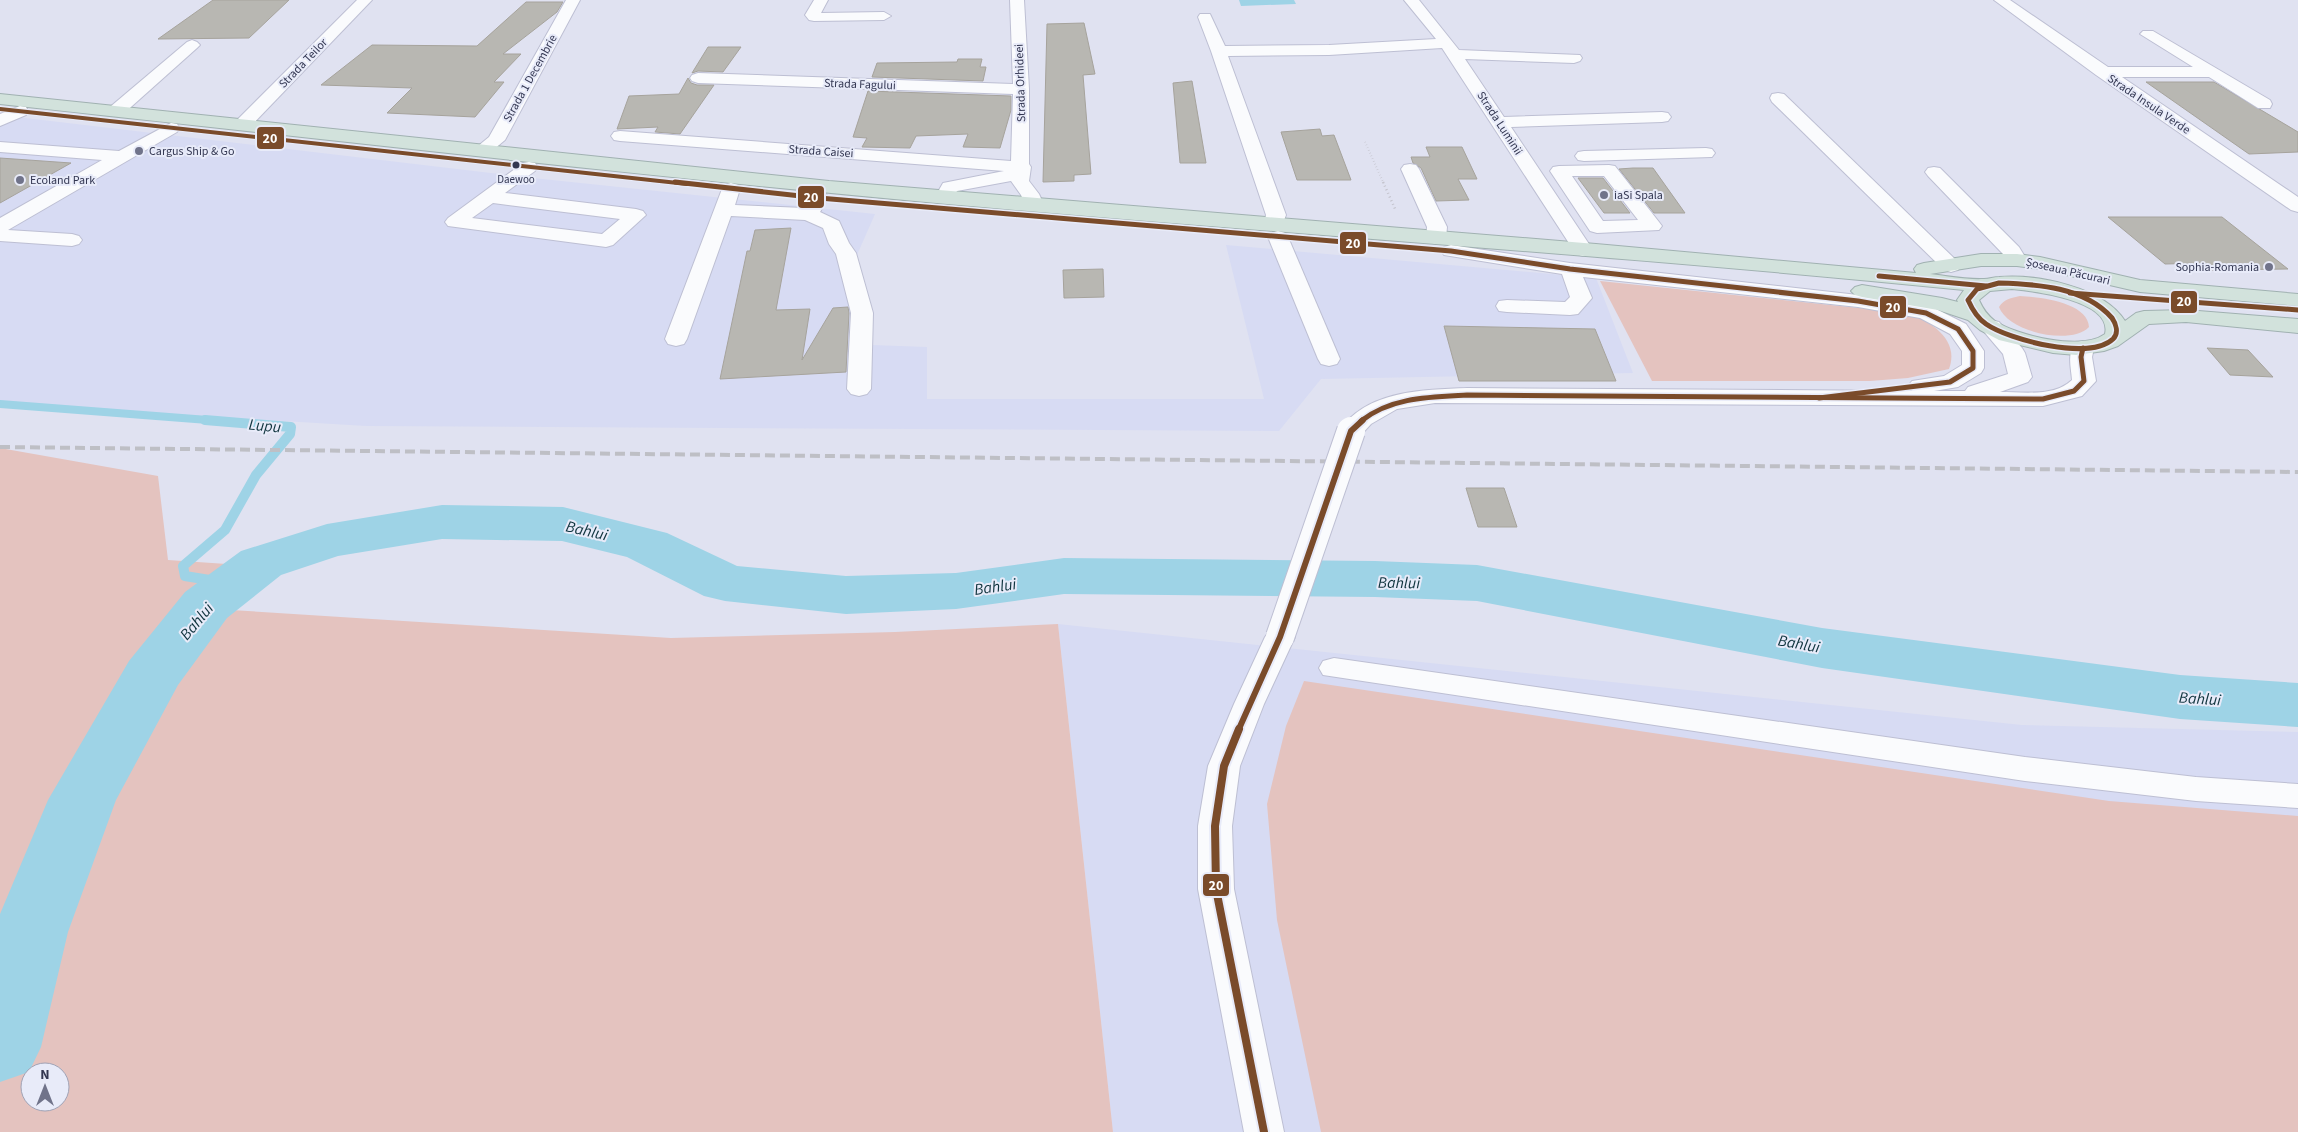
<svg xmlns="http://www.w3.org/2000/svg" width="2298" height="1132" viewBox="0 0 2298 1132" font-family="'Source Sans 3',sans-serif">
<style>
.built{fill:#d7dbf3}
.green{fill:#e4c3bf;fill-rule:evenodd}
.water{fill:#9ed3e6}
.lines{fill:none;stroke-linecap:round;stroke-linejoin:round}
.stream-far1{stroke:#9ed3e6;stroke-width:8}
.stream{stroke:#9ed3e6;stroke-width:10}
.river{fill:#9ed3e6;fill-rule:evenodd}
.building{fill:#b8b7b2;stroke:#a6a39c}
.minor-casing{stroke:#bdbfd3;stroke-width:2}
.highway-casing{stroke:#a0b1b1;stroke-width:2}
.path-far1{stroke:#c2c2cb;stroke-width:2;stroke-dasharray:0.5 2.5;stroke-linecap:butt}
.path{stroke:#c2c2cb;stroke-width:2.5;stroke-dasharray:1 3;stroke-linecap:butt}
.minor{fill:#fafbfd;fill-rule:evenodd}
.highway{fill:#d2e2dc;fill-rule:evenodd}
.rail{stroke:#bebfc5;stroke-width:4;stroke-dasharray:10 5;stroke-linecap:butt}
.minor-bridge-casing{stroke:#bdbfd3;stroke-width:30;stroke-linecap:butt}
.minor-bridge{stroke:#fafbfd;stroke-width:28}
.bus-1-far3-casing{stroke:#e8ebf9;stroke-width:6}
.bus-1-far2-casing{stroke:#e8ebf9;stroke-width:8}
.bus-1-far1-casing{stroke:#e8ebf9;stroke-width:10}
.bus-1-casing{stroke:#e8ebf9;stroke-width:12}
.bus-1-far3{stroke:#7a4b2a;stroke-width:4}
.bus-1-far2{stroke:#7a4b2a;stroke-width:5}
.bus-1-far1{stroke:#7a4b2a;stroke-width:6}
.bus-1{stroke:#7a4b2a;stroke-width:8}
.poi-dot{fill:#70738a;stroke:#e8ebf9;stroke-width:2}
.bus-dot{fill:#333752;stroke:#e8ebf9;stroke-width:2}
.labels{text-anchor:middle;stroke-width:4;stroke-linejoin:round;paint-order:stroke}
.far-bus-label{font-size:11px;fill:#333752;stroke:#e8ebf9}
.far-street-label{font-size:12px;fill:#333752;stroke:#e8ebf9}
.far-poi-label{font-size:12px;fill:#333752;stroke:#e8ebf9;text-anchor:start}
.water-label{font-size:16px;font-style:italic;fill:#10343e;stroke:#e8ebf9}
.line-badge{stroke:#e8ebf9;stroke-width:2}
.badge-label{font-size:14px;text-anchor:middle;font-weight:bold;fill:#fff}
</style>
<rect width="100%" height="100%" fill="#e0e2f1"/>
<g class="built">
<polygon points="0,115 533,178 875,214 857,255 872,345 927,347 927,399 1264,399 1226,245 1596,278 1633,373 1321,379 1279,431 366,426 0,404"/>
<polygon points="1058,624 2022,725 2298,732 2298,1132 1113,1132"/>
</g>
<g class="green">
<path d="M1600 281 1907 313C1931 321 1960 340 1949 369L1908 378 1870 381H1652Z"/>
<path d="M2020 296C2039 297 2088 302 2089 327 2071 346 2008 332 1999 307 2004 299 2011 298 2020 296Z"/>
<path d="M0 448 158 476 168 560 271 567 231 610 671 638 895 632 1058 624 1113 1132H0ZM30 1072H60V1102H30Z"/>
<polygon points="1304,681 2109,801 2298,816 2298,1132 1321,1132 1277,920 1267,804 1286,726"/>
</g>
<polygon class="water" points="1239,0 1294,0 1296,4 1241,6"/>
<g class="lines">
<polyline class="stream-far1" points="0,404 221,421"/>
<polyline class="stream" points="205,420 291,427 290,434 256,475 225,530 183,566 185,576 234,584"/>
<polygon class="river" points="442,505 563,507 667,533 737,566 846,576 956,573 1064,558 1375,561 1477,565 1822,628 2180,675 2298,683 2298,727 2180,719 1822,668 1477,601 1375,597 1064,594 956,609 846,614 725,601 704,596 627,557 562,541 442,539 338,556 281,575 227,618 178,685 116,800 68,932 41,1047 29,1072 0,1082 0,914 48,800 129,661 185,592 241,551 327,524"/>
</g>
<g class="building">
<polygon points="213,0 289,0 249,38 158,39"/>
<polygon points="526,2 563,2 557,12 503,54 521,54 494,82 504,82 475,117 387,113 412,88 321,85 372,45 477,46"/>
<polygon points="1084,23 1095,74 1083,75 1091,174 1074,175 1074,181 1043,182 1047,24"/>
<polygon points="708,47 741,47 723,72 698,71 692,73"/>
<polygon points="958,59 982,59 980,67 986,67 983,81 872,77 877,63 957,62"/>
<polygon points="688,78 691,83 697,85 714,85 680,134 655,132 658,127 617,129 629,96 679,94"/>
<polygon points="1192,81 1206,163 1180,163 1173,83"/>
<polygon points="2146,82 2214,82 2298,132 2298,152 2249,154"/>
<polygon points="868,91 1011,96 1011,110 1000,148 963,147 968,134 916,136 910,148 862,147 867,138 853,137"/>
<polygon points="1320,129 1322,136 1334,135 1351,180 1297,180 1281,132"/>
<polygon points="1426,147 1462,147 1477,179 1458,179 1469,200 1436,201 1421,168 1413,163 1411,157 1430,157"/>
<polygon points="0,158 71,163 0,203"/>
<polygon points="1633,168 1653,168 1685,213 1654,213 1619,169"/>
<polygon points="1578,178 1603,178 1630,213 1604,213"/>
<polygon points="2108,217 2222,217 2288,269 2212,270 2204,263 2165,264"/>
<polygon points="791,228 776,310 810,309 802,360 833,308 848,307 849,313 846,372 720,379 747,251 750,251 755,230"/>
<polygon points="1103,269 1104,297 1064,298 1063,270"/>
<polygon points="1444,326 1595,329 1616,381 1459,381"/>
<polygon points="2207,348 2248,350 2273,377 2230,375"/>
<polygon points="1466,488 1504,488 1517,527 1478,527"/>
</g>
<g class="lines">
<g class="minor-casing">
<g id="minor">
<polygon points="357,0 372,0 248,129 236,129 233,125 236,121"/>
<polygon points="566,0 580,0 505,140 487,155 475,155 472,151 489,137"/>
<polygon points="814,0 828,0 821,13 884,12 891,16 884,20 814,21 809,20 805,15"/>
<polygon points="1010,0 1024,0 1029,89 1029,164 1031,167 1029,181 1039,194 1044,205 1041,209 1034,211 1027,209 1021,195 1011,181 957,191 951,201 944,203 937,201 935,197 943,183 1004,171 620,141 614,140 611,136 614,132 620,131 1011,161 1013,94 698,83 692,81 690,78 692,75 698,73 1013,84"/>
<polygon points="1404,0 1419,0 1459,50 1580,55 1582,58 1580,61 1574,63 1465,59 1504,117 1662,112 1668,113 1671,117 1668,121 1662,122 1511,127 1593,250 1590,254 1583,256 1576,254 1442,48 1329,55 1228,56 1286,215 1281,228 1274,230 1267,228 1264,224 1266,215 1211,51 1198,17 1200,14 1210,14 1225,46 1329,45 1436,39"/>
<polygon points="1994,0 2010,0 2108,67 2193,67 2140,34 2143,31 2153,31 2270,100 2272,104 2270,108 2258,108 2209,77 2122,77 2298,197 2298,212 2291,210 2096,75"/>
<polygon points="192,40 197,42 200,45 197,48 122,115 110,115 108,111 110,107 187,42"/>
<polygon points="1778,93 1784,94 1958,262 1961,266 1958,270 1951,272 1944,270 1772,102 1770,98 1772,94"/>
<polygon points="20,106 26,107 28,111 26,115 0,126 0,114"/>
<polygon points="171,123 177,124 180,128 177,132 8,230 72,234 79,236 82,240 79,244 72,246 0,241 0,218 102,160 0,152 0,142 119,151"/>
<polygon points="1706,148 1712,149 1715,153 1712,157 1584,161 1578,160 1575,156 1578,152 1584,151"/>
<path d="M529 162 535 163 538 167 535 171 505 193 636 209 643 211 646 215 613 245 606 247 448 226 445 222 448 218 523 163ZM493 203 620 219 602 234 472 218Z"/>
<polygon points="1410,164 1416,165 1419,169 1447,227 1446,238 1443,242 1436,244 1429,242 1426,238 1427,227 1401,169 1404,165"/>
<path d="M1609 165 1615 166 1659 222 1662 226 1659 230 1597 233 1590 231 1550 171 1553 167 1559 166ZM1572 176H1604L1638 220 1603 221Z"/>
<polygon points="1934,167 1940,168 2019,247 2027,260 2024,264 2017,266 2010,264 2003,254 1928,176 1925,172 1928,168"/>
<polygon points="731,183 738,185 740,189 735,205 804,208 812,194 819,192 826,194 828,198 820,212 839,221 849,243 856,253 873,313 871,389 867,394 859,396 851,394 847,389 851,313 836,254 829,244 823,228 805,220 731,216 687,339 684,344 676,346 668,344 665,339 722,189 724,185"/>
<polygon points="1278,231 1285,233 1288,237 1340,359 1337,364 1329,366 1321,364 1318,359 1268,237 1271,233"/>
<path d="M1451 245 1570 263 1858 295 1934 308 1966 324 1984 351V368L1981 373 1958 387 1934 391H1965L1968 387 2008 374 2003 354 1980 327 1983 322 1991 320 1999 322 2022 348 2025 353 2032 377 2028 382 2000 392C2023 392 2055 397 2072 380 2071 367 2067 354 2075 343L2083 341 2091 343 2094 348 2092 357 2096 381 2082 396 2043 406 1435 403 1397 409 1371 424 1360 436 1351 438 1342 436 1339 431C1367 390 1422 390 1467 388L1912 391 1908 386 1912 381 1944 376 1962 365V351L1950 334 1920 318 1858 307 1583 277 1592 298 1578 314 1570 315 1507 312 1499 311 1496 306 1499 301 1507 300 1565 302 1570 297 1562 274 1444 255 1441 251 1444 247Z"/>
<polygon points="1280,627 1290,630 1295,637 1264,704 1240,766 1232,826 1234,889 1284,1132 1244,1132 1198,889 1198,826 1208,766 1234,704 1265,637 1270,630"/>
<polygon points="1334,658 2025,757 2196,777 2298,784 2298,808 2196,801 2025,781 1323,675 1319,668 1323,661"/>
</g>
</g>
<g class="highway-casing">
<path id="highway" d="M0 94 829 181 1596 244 1916 273 1914 269 1917 265 1924 263 1981 254H2017L2040 257 2140 280 2298 294V306L2140 292 2040 269 2017 266H1981L1930 274C1948 276 1966 280 1984 279 1989 279 1994 277 1999 277 2037 274 2104 287 2125 321L2136 313 2144 311 2186 310 2298 319V333L2186 322 2149 324 2118 346 2104 351 2076 355 2053 353 1999 340 1980 330 1968 320 1938 310 1862 297 1855 295 1851 291 1855 287 1862 285 1942 298 1958 302 1957 300 1964 290C1625 256 1286 234 947 204 631 175 315 138 0 104ZM2012 289C2033 291 2113 300 2105 334 2082 351 2018 336 1995 321 1987 315 1983 309 1979 300L1990 291Z"/>
</g>
<polyline class="path-far1" points="1365,142 1384,184"/>
<polyline class="path" points="1383,182 1396,211"/>
<use href="#minor" class="minor"/>
<use href="#highway" class="highway"/>
<polyline class="rail" points="0,447 2298,472"/>
<g class="minor-bridge-casing">
<polyline id="minor-bridge" points="1280,637 1351,431"/>
</g>
<use href="#minor-bridge" class="minor-bridge"/>
<g class="bus-1-far3-casing">
<polyline id="bus-1-far3" points="0,109 687,184"/>
</g>
<g class="bus-1-far2-casing">
<g id="bus-1-far2">
<polyline points="675,182 819,198 1451,251 1570,269 1858,301 1926,313 1958,329 1973,351 1973,368 1950,382 1819,398"/>
<polyline points="1879,276 1986,286"/>
<path d="M1999 283C2037 284 2085 287 2112 318 2116 324 2119 333 2113 339 2090 361 2009 340 1986 324 1977 318 1972 309 1968 300L1977 289Z"/>
<polyline points="2070,293 2298,310"/>
<path d="M1361 421C1391 397 1430 397 1467 395L2043 399 2074 391 2084 381 2081 357 2083 348"/>
</g>
</g>
<g class="bus-1-far1-casing">
<polyline id="bus-1-far1" points="1238,731 1280,637 1351,431 1363,420"/>
</g>
<g class="bus-1-casing">
<polyline id="bus-1" points="1239,729 1224,766 1215,826 1216,889 1264,1132"/>
</g>
<use href="#bus-1-far3" class="bus-1-far3"/>
<use href="#bus-1-far2" class="bus-1-far2"/>
<use href="#bus-1-far1" class="bus-1-far1"/>
<use href="#bus-1" class="bus-1"/>
</g>
<g class="poi-dot">
<circle cx="139" cy="151" r="5"/>
<circle cx="20" cy="180" r="5"/>
<circle cx="1604" cy="195" r="5"/>
<circle cx="2269" cy="267" r="5"/>
</g>
<circle class="bus-dot" cx="516" cy="165" r="4.5"/>
<g class="labels">
<g class="far-bus-label">
<text x="516" y="183">Daewoo</text>
</g>
<g class="far-street-label">
<text transform="translate(303 63) rotate(-46)" y="4">Strada Teilor</text>
<text transform="translate(530 78) rotate(-61)" y="4">Strada 1 Decembrie</text>
<text transform="translate(1020 83) rotate(-92)" y="4">Strada Orhideei</text>
<text transform="translate(860 84) rotate(2)" y="4">Strada Fagului</text>
<text transform="translate(2149 104) rotate(34)" y="4">Strada Insula Verde</text>
<text transform="translate(1500 123) rotate(57)" y="4">Strada Luminii</text>
<text transform="translate(821 151) rotate(4)" y="4">Strada Caisei</text>
<text transform="translate(2068 271) rotate(13)" y="4">Șoseaua Păcurari</text>
</g>
<g class="far-poi-label">
<text x="149" y="155">Cargus Ship &amp; Go</text>
<text x="30" y="184">Ecoland Park</text>
<text x="1614" y="199">iaSi Spala</text>
<text x="2259" y="271" text-anchor="end">Sophia-Romania</text>
</g>
<g class="water-label">
<text transform="translate(265 425) rotate(5)" y="6">Lupu</text>
<text transform="translate(587 530) rotate(13)" y="6">Bahlui</text>
<text transform="translate(1399 582) rotate(1)" y="6">Bahlui</text>
<text transform="translate(995 586) rotate(-8)" y="6">Bahlui</text>
<text transform="translate(196 621) rotate(-50)" y="6">Bahlui</text>
<text transform="translate(1799 643) rotate(10)" y="6">Bahlui</text>
<text transform="translate(2200 698) rotate(4)" y="6">Bahlui</text>
</g>
</g>
<g class="line-badge">
<rect x="256" y="126" width="29" height="24" rx="5" fill="#7a4b2a"/>
<rect x="797" y="185" width="28" height="24" rx="5" fill="#7a4b2a"/>
<rect x="1339" y="231" width="28" height="24" rx="5" fill="#7a4b2a"/>
<rect x="2170" y="290" width="28" height="24" rx="5" fill="#7a4b2a"/>
<rect x="1879" y="295" width="28" height="24" rx="5" fill="#7a4b2a"/>
<rect x="1202" y="873" width="28" height="24" rx="5" fill="#7a4b2a"/>
</g>
<g class="badge-label">
<text x="270" y="143">20</text>
<text x="811" y="202">20</text>
<text x="1353" y="248">20</text>
<text x="2184" y="306">20</text>
<text x="1893" y="312">20</text>
<text x="1216" y="890">20</text>
</g>
<g transform="translate(45 1087)"><circle r="24" fill="#e8ebf9" stroke="#a0a3b6"/>
<path d="M0-4L9 19L0 12L-9 19Z" fill="#70738a"/>
<text y="-8" font-size="14" font-weight="bold" text-anchor="middle" fill="#333752">N</text>
</g>
</svg>
